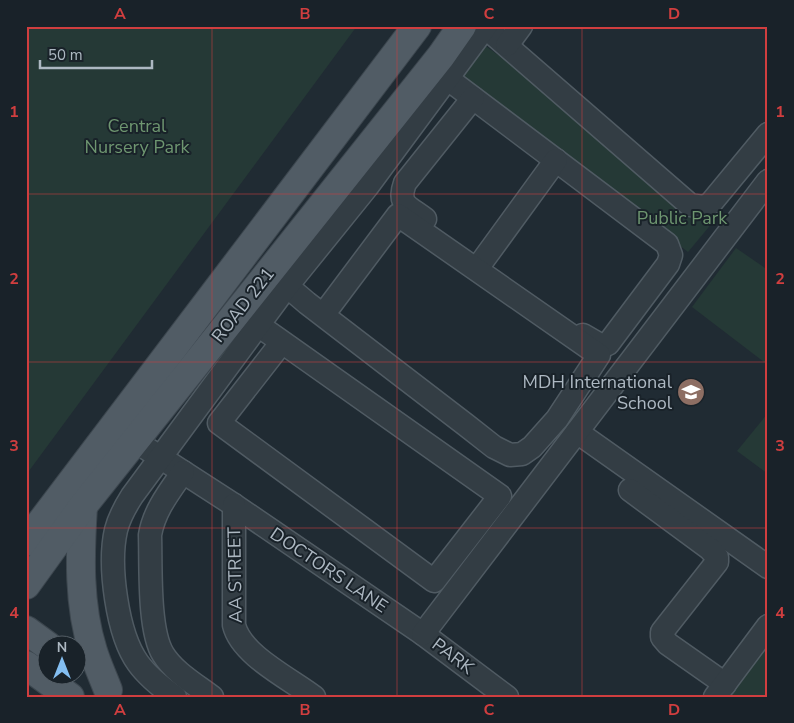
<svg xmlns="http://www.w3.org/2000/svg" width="794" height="723" viewBox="0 0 794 723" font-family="'Nunito Sans',sans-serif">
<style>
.green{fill:#253936}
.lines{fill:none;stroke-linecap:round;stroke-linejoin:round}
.minor-casing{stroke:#505b63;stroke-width:25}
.major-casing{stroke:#3c464e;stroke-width:30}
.minor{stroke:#333d44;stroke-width:22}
.major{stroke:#515c65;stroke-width:28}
.grid{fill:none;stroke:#d03e3f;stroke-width:1;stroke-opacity:0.55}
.labels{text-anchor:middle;stroke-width:4;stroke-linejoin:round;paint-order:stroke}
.park-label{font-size:18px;fill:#6e9670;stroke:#192229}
.street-label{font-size:18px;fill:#adb8c2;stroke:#192229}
.poi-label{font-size:18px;fill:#adb8c2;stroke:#192229;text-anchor:end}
.neatline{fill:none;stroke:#d03e3f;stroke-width:2}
.grid-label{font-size:16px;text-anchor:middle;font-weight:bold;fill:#d03e3f}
</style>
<rect width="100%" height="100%" fill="#202b33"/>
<g class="green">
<polygon points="26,26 357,26 26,475"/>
<polygon points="483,44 718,216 688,252 457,76"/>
<polygon points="736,248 768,270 768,365 692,307"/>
<polygon points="768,413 768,474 737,451"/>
<polygon points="768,627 768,697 716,697"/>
</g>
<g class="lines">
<g class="minor-casing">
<g id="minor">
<polyline points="485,27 690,205 704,207 711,203 768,134"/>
<polyline points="507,45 521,26"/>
<polyline points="448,79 667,244 671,255 668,264 608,344 602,346 583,335"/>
<path d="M425 219C408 206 397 205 405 183L473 98"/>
<polyline points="481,263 556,160"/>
<polyline points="287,286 307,303 466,425 494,447 510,455 522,454 532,447 557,419 599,355 398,215 323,315"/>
<polyline points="258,325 500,496 434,581 219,423 282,342"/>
<polyline points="577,432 768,567"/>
<polyline points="135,441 234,505 423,634 507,697"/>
<path d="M183 472C169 492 154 511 150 535 151 564 148 630 163 654 174 672 195 684 212 697"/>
<polyline points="630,490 710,549 717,557 717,562 662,632 662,637 668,644 725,684"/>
<path d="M234 505V625C241 655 289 678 314 697"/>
<polyline points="423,634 768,181"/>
<path d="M175 697C161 687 148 677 138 663 117 634 108 565 116 530 119 518 125 507 132 496L287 286 367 187 486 26"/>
<polyline points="715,697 768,626"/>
</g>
</g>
<g class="major-casing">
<g id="major">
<path d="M83 506C80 554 78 604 93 651 97 664 103 677 108 690"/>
<polyline points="26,542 417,26"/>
<polyline points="26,585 83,506 441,56 462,26"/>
<polyline points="26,630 48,646"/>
<polyline points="26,665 70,697"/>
</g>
</g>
<use href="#minor" class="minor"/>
<use href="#major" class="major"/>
</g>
<path class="grid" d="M212 26V697M397 26V697M582 26V697M26 194H768M26 362H768M26 528H768"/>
<defs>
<g id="school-disc" transform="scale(1.4375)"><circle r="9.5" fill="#8d6e63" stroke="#192229"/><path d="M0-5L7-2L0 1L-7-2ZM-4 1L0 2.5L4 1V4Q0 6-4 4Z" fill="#fff"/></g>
</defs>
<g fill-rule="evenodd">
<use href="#school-disc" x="691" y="392"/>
</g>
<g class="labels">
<g class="park-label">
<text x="137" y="132">Central<tspan x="137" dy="21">Nursery Park</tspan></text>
<text x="682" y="224">Public Park</text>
</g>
<g class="street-label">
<text transform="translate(243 305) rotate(-52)" y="6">ROAD 221</text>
<text transform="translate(329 570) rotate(34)" y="6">DOCTORS LANE</text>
<text transform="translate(235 575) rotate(-91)" y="6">AA STREET</text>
<text transform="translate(453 656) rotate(37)" y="6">PARK</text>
</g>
<g class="poi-label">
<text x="672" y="388">MDH International<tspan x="672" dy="21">School</tspan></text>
</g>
</g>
<rect width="794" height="723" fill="none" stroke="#192229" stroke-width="55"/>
<g transform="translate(62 660)"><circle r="24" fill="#192229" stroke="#545e66"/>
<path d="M0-4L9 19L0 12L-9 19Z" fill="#83bef1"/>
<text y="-8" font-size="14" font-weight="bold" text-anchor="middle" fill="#adb8c2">N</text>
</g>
<path d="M40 60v8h112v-8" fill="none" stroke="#adb8c2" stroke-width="2.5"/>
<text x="48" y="60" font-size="15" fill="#adb8c2" stroke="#192229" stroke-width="4" paint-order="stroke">50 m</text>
<rect x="28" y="28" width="738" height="668" class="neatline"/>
<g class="grid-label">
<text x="120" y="19">A</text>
<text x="305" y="19">B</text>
<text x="489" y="19">C</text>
<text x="674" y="19">D</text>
<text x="14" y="117">1</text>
<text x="780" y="117">1</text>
<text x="14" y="284">2</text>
<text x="780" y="284">2</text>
<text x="14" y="451">3</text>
<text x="780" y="451">3</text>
<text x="14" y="618">4</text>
<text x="780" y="618">4</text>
<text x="120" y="715">A</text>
<text x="305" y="715">B</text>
<text x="489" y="715">C</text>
<text x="674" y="715">D</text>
</g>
</svg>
